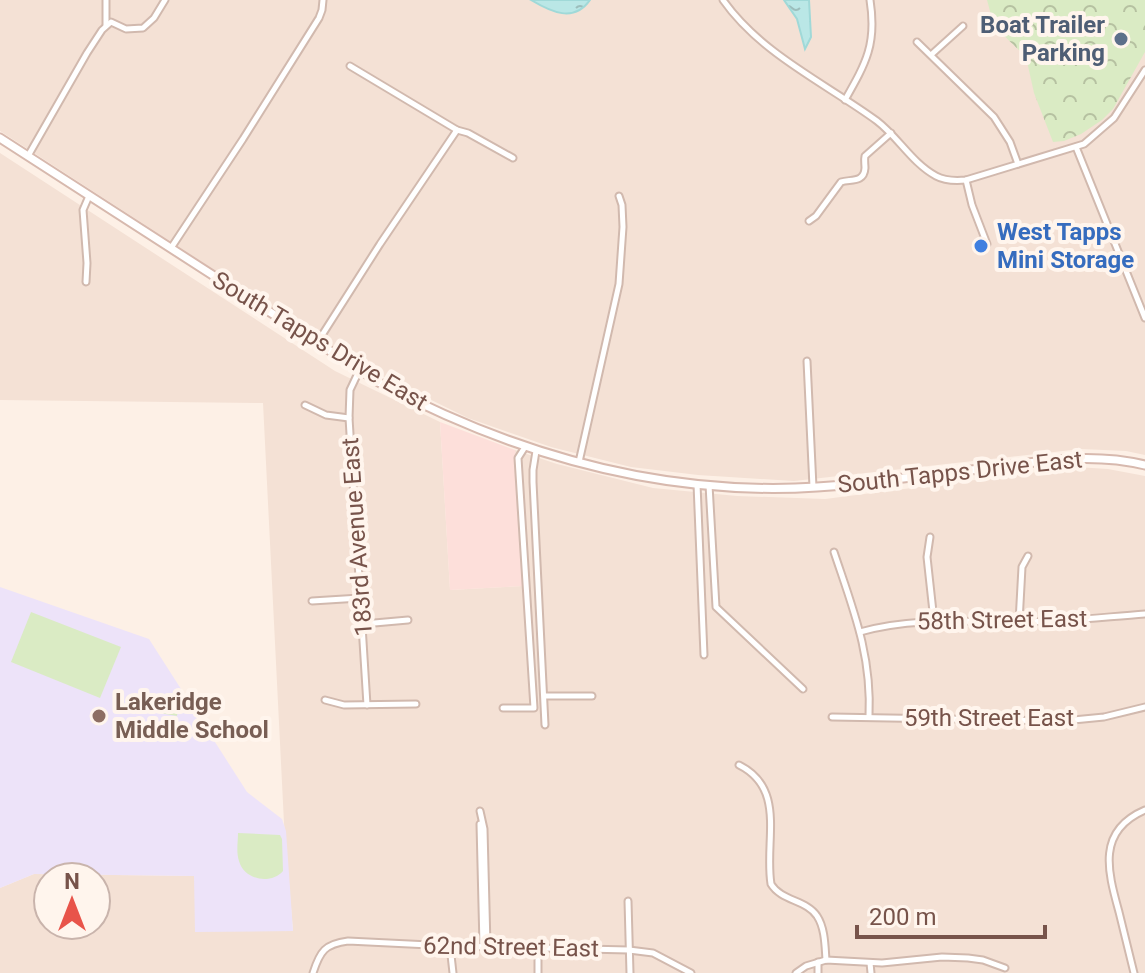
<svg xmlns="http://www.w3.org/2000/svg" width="1145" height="973" viewBox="0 0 1145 973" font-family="Roboto,sans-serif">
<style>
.residential{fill:#f4e1d5;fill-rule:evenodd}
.commercial{fill:#fddfda}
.education{fill:#ede3f9}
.grass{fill:#daebc4}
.park{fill:url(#park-crowns)}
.water{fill:url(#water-ripples);stroke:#a0d9d8;stroke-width:2}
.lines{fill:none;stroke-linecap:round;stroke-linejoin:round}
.street-casing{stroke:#d1b9ae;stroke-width:9}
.secondary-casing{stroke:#d7b9ae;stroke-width:11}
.street{stroke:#fff;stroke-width:5}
.secondary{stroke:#fff;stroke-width:7}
.service-dot{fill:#5c6f8a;stroke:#fff5ed;stroke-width:3}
.shop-dot{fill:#3f7fe0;stroke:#fff5ed;stroke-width:3}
.education-dot{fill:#8d6e63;stroke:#fff5ed;stroke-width:3}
.labels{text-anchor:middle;stroke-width:8;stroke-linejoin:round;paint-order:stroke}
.service-label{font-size:24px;font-weight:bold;fill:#4e5e75;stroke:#fff5ed;text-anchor:end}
.shop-label{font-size:24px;font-weight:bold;fill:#366cbe;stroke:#fff5ed;text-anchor:start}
.street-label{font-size:24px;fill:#77534a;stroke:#fff5ed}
.education-label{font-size:24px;font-weight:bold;fill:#785e54;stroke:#fff5ed;text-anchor:start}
</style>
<defs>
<pattern id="park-crowns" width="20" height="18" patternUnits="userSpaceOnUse" patternTransform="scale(2)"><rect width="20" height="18" fill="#daebc4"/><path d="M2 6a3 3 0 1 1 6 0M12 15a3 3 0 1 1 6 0" fill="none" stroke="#b6c1a1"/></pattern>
<pattern id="water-ripples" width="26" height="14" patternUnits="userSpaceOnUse" patternTransform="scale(2)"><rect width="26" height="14" fill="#bae7e6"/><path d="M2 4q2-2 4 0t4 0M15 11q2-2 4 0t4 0" fill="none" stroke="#9cbebc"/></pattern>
</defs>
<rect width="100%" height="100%" fill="#fdf0e6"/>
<g class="residential">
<polygon points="0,0 784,0 797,19 805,47 811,37 809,0 1145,0 1145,455 1126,451 1081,449 794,481 698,475 631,467 551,447 468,418 366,368 0,131"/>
<path d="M0 153 335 371 440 422 450 590 523 586 515 450 557 464 653 488 737 496 825 499 1076 467 1108 469 1145 476V973H0V888L34 874 195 876V931H293L284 823 263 403 0 400ZM48 877H96V925H48Z"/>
</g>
<polygon class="commercial" points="440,422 515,450 523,586 450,590"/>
<polygon class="education" points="0,587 149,639 247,792 282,819 286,831 293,931 195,932 194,876 34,874 0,888"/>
<g class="grass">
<polygon points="31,612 121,647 100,698 11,662"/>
<polygon points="152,698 179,703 177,716 149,711"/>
<path d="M238 833 280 835 282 839 283 871C271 885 244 880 239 861 236 852 238 842 238 833Z"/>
</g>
<polygon class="park" points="987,0 1145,0 1145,52 1113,109 1102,120 1081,134 1064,141 1053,142 1034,93 1026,57 994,26"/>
<g class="water">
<path d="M531 0H590C574 23 551 12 531 0Z"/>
<polygon points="784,0 809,0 811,37 805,49 797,19"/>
</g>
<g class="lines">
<g class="street-casing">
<g id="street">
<polyline points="106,0 106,25"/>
<path d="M723 0C761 54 825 83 877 121 898 137 912 163 936 176 945 181 955 181 966 180L1084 144 1114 118 1145 70"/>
<polyline points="917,42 994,117 1010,142 1018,164"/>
<polyline points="932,54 963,26"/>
<polyline points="350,66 457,130 468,133 513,158"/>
<path d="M845 100C866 63 877 44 870 0"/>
<polyline points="1076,147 1145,318"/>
<polyline points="28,156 87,53 102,30 111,22 126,29 143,28 154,18 165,0"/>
<polyline points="966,180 972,205 987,244"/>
<path d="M809 221 816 216 841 182C851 179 864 183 865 168 865 164 864 160 865 156L891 133"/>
<polyline points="171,248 243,139 319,18 322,10 323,0"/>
<polyline points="86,282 87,263 83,210 89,196"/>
<polyline points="317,343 380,244 457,130"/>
<polyline points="807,361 813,487"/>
<polyline points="359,371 350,390 349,418 367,705"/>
<polyline points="305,405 326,415 349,418"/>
<polyline points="536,451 533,470 533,482 545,725"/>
<polyline points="579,462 619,284 623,227 622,205 619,196"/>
<polyline points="697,484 704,655"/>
<polyline points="709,485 716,607 803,689"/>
<polyline points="930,537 927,557 934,621"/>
<path d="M834 552C853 609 872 655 869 717"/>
<polyline points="312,601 360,598"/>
<polyline points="1019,622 1022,567 1028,556"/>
<polyline points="363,624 408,620"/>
<path d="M860 632C913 617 967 622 1021 622 1063 622 1104 617 1145 614"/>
<polyline points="545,696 592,696"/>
<polyline points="325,700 344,705 416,704"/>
<polyline points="503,708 534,708 518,458 525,447"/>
<polyline points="832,717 1063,721 1104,717 1145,707"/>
<path d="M739 765C787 789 764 841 771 884 781 901 807 900 817 916 825 928 825 946 826 960"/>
<polyline points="480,811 484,829 487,946"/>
<polyline points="480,824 483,946"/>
<polyline points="628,901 630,973"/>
<polyline points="450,946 453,973"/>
<polyline points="818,962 818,973"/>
<polyline points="870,963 871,973"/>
<path d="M313 973C320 951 325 944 348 941L450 946 629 950 653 953 691 973"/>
<polyline points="538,973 538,947"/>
<polyline points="796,973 806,966 826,960 882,963 942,957 968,958 983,960 1005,968"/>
<path d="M1134 973C1129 953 1124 932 1119 912 1108 872 1096 831 1145 810"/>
</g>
</g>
<g class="secondary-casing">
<path id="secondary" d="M0 138 380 383C529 462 692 504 861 483 903 478 946 473 988 468 1041 461 1092 452 1145 465"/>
</g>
<use href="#street" class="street"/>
<use href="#secondary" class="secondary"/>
</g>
<circle class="service-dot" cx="1121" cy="39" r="8"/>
<circle class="shop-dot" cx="981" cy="246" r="8"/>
<circle class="education-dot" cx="99" cy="716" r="8"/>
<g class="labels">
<g class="service-label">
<text x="1105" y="33">Boat Trailer<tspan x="1105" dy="28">Parking</tspan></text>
</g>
<g class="shop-label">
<text x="997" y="240">West Tapps<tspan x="997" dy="28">Mini Storage</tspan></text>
</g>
<g class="street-label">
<text transform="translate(320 341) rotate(31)" y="8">South Tapps Drive East</text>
<text transform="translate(960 472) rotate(-6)" y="8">South Tapps Drive East</text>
<text transform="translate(357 537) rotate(-94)" y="8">183rd Avenue East</text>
<text transform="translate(1002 620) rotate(-1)" y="8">58th Street East</text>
<text x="989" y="726">59th Street East</text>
<text transform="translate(511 947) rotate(1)" y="8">62nd Street East</text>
</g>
<g class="education-label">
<text x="115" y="710">Lakeridge<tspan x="115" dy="28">Middle School</tspan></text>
</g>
</g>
<g transform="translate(72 901)"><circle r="38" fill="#fff5ed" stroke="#c9b4ac" stroke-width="2"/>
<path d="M0-6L14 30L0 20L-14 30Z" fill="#e8544a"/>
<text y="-12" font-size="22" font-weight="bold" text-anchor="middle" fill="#77534a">N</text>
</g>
<path d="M857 925v12h188v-12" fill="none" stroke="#77534a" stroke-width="4"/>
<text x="869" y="925" font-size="24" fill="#77534a" stroke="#fff5ed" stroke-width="6" paint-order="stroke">200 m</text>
</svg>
